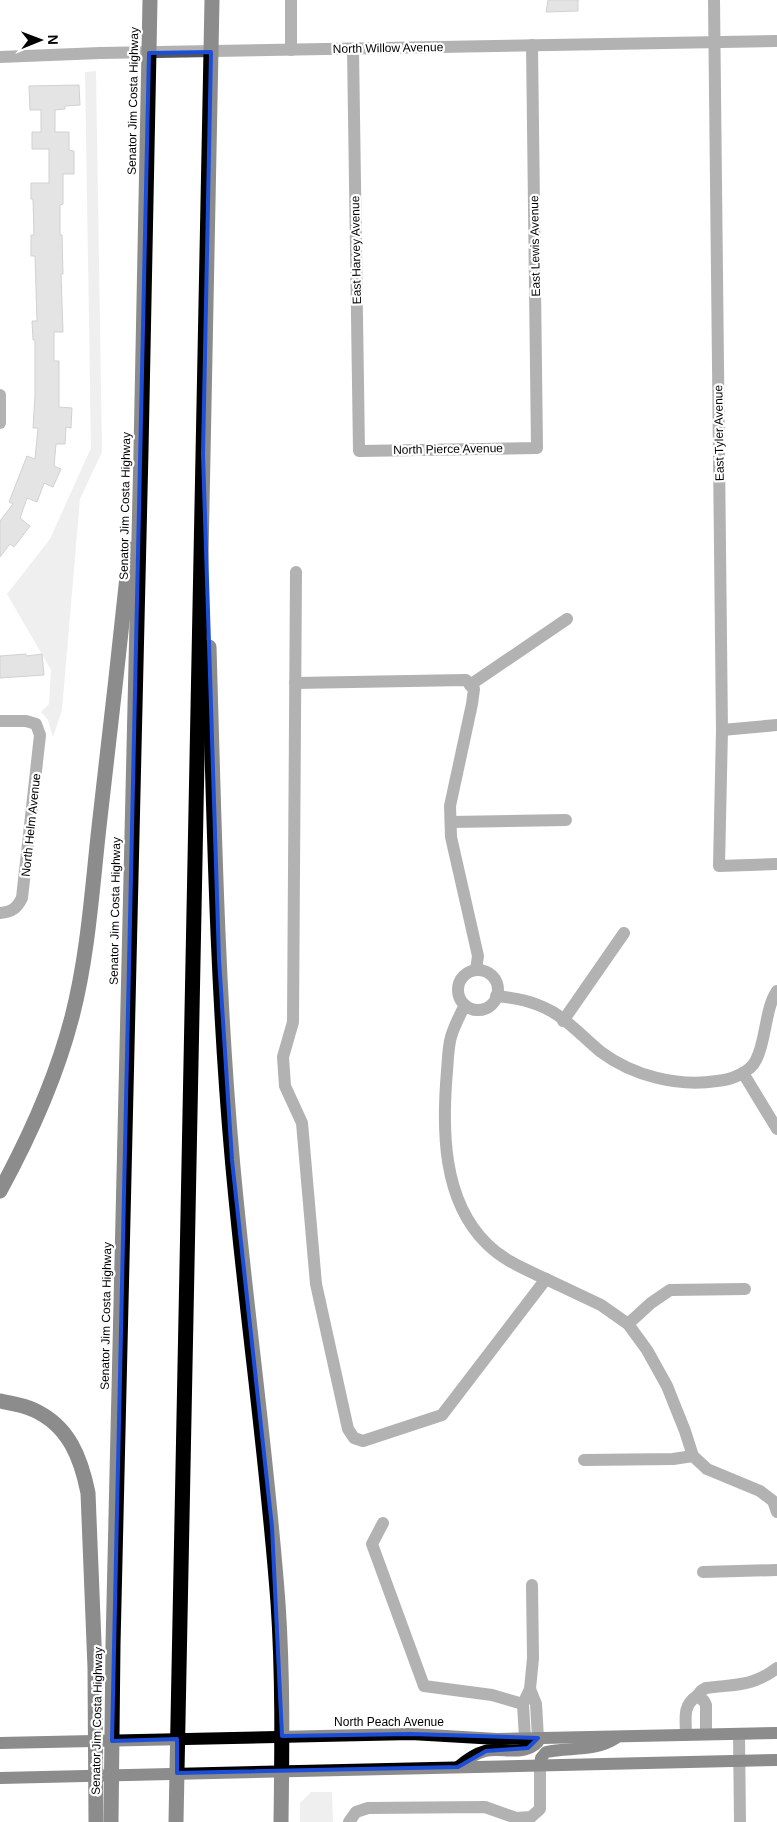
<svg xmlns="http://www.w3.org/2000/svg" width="777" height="1822" viewBox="0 0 777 1822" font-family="Helvetica,sans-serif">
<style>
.green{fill:#dcdcdc}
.building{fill:#c4c4c4;stroke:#999}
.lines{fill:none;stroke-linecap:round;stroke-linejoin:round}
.minor{stroke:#555;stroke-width:12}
.major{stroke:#000;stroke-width:12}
.highway{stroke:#000;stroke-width:15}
.marked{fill:none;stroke:#1d4ed8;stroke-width:4;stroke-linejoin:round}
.labels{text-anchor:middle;stroke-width:4.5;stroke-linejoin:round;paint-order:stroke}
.street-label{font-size:12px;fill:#000;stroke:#fff}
</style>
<rect width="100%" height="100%" fill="#fff"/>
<g class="green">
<polygon points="96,71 102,452 80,499 62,710 53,737 48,720 41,712 49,704 51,670 7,594 50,539 91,448 85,72"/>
<polygon points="311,1792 332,1792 333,1822 300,1822 300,1803"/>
</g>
<g class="building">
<polygon points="548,0 578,0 578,11 546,12"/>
<polygon points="79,85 80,105 65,106 65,109 55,110 55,132 69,132 69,150 74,151 74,174 63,174 63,204 60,205 60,235 62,235 63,274 61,274 63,332 54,332 54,361 59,361 59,407 72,408 71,428 66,427 65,444 56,444 54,466 61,469 53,487 44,483 37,502 27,498 20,518 30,526 14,547 10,544 0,557 0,521 13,504 9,502 27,456 35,459 38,428 33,428 35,396 35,340 33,340 32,321 37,321 35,256 31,256 31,235 34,235 33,199 31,199 31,183 49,183 49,149 32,149 32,132 41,132 41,110 30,110 29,86"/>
<polygon points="26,654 26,656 42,654 44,675 0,678 0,656"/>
</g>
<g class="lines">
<g class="minor">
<polyline points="291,0 291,50"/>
<polyline points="714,0 722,730 719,866 777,864"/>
<polyline points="353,49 359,451 537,448 532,45"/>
<polyline points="0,57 100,53 777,41"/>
<polyline points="0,395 0,423"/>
<polyline points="296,572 293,1022 283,1057 285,1086 302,1123 316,1284 348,1429 354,1438 363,1441 442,1415 546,1279 601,1305 628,1324 647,1350 667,1386 685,1431 693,1456 707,1469 760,1491 773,1501 777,1512"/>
<polyline points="295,683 466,680 474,689 472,704 450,806 451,837 478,956 476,970"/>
<polyline points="470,685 567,619"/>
<path d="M0 721H26L36 724 40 735 22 898C17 908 12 912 0 913"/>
<polyline points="722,730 777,725"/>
<polyline points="451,822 566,820"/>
<circle cx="478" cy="990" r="20"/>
<path d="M496 996C516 998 533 1001 551 1011 568 1020 586 1040 601 1052 633 1076 678 1087 717 1081 730 1080 750 1073 756 1060 766 1042 765 1008 777 991"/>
<path d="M465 1005C460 1015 454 1026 451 1037 448 1047 448 1060 447 1071 442 1129 442 1200 487 1244 504 1261 525 1269 546 1279"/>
<polyline points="563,1021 624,933"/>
<polyline points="743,1073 777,1129"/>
<polyline points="628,1324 651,1303 670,1290 745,1289"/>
<polyline points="584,1460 673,1459 693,1456"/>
<polyline points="383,1523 372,1544 424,1686 492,1695 523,1704"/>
<polyline points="703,1572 777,1570"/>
<polyline points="530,1689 536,1704 538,1738"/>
<path d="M697 1696 701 1691 706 1688C736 1684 752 1687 777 1668"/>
<polyline points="739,1734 740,1822"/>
<path d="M686 1735C686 1718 682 1706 697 1696L704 1701 706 1705V1734"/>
<polyline points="525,1738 523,1704 530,1689 533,1658 532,1585"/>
<polyline points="349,1822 356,1812 368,1808 485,1807 516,1818 531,1817 540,1809 540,1765"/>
</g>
<g class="major">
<polyline points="0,1743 411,1734 497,1739 777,1733"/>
<path d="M540 1765 541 1758 546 1752C570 1747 595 1752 616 1738"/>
<path d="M458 1767C466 1760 474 1754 485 1751 502 1747 523 1757 538 1742V1738"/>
<polyline points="0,1778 777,1760"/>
</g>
<g class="highway">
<path d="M209 647C214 817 217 987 232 1156 245 1305 267 1454 278 1603 283 1676 282 1749 281 1822"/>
<path d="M0 1191C30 1136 56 1079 72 1017 88 955 92 890 99 827 110 734 120 642 130 549"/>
<path d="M0 1401C11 1403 24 1405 34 1410 69 1426 81 1458 88 1493L95 1668 96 1822"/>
<polyline points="111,1822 113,1645 141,451 150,0"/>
<polyline points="176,1822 212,0"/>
</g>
</g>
<path d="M0 0H777V1822H0ZM211 52 203 454 219 959 232 1160 272 1527 282 1736 411 1734 538 1738 528 1748 486 1751 458 1767 177 1773V1739L112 1741 149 53Z" fill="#fff" fill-opacity=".55" fill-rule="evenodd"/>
<path class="marked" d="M211 52 203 454 219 959 232 1160 272 1527 282 1736 411 1734 538 1738 528 1748 486 1751 458 1767 177 1773V1739L112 1741 149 53Z"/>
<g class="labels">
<g class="street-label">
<text transform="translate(388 48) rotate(-1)" y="4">North Willow Avenue</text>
<text transform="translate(133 101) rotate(-89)" y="4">Senator Jim Costa Highway</text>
<text transform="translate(535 246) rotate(-91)" y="4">East Lewis Avenue</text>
<text transform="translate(356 250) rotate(-91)" y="4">East Harvey Avenue</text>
<text transform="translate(719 433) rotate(-91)" y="4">East Tyler Avenue</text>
<text transform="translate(448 449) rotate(-1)" y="4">North Pierce Avenue</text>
<text transform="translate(125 506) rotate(-89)" y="4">Senator Jim Costa Highway</text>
<text transform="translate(31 825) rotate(-84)" y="4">North Helm Avenue</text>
<text transform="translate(115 911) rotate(-89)" y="4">Senator Jim Costa Highway</text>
<text transform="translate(106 1316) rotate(-89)" y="4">Senator Jim Costa Highway</text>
<text transform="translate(97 1721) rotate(-89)" y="4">Senator Jim Costa Highway</text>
<text x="389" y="1726">North Peach Avenue</text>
</g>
</g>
<g transform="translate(40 40) rotate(89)" stroke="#ffffff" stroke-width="4" paint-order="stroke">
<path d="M0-4L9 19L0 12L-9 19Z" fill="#000000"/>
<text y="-8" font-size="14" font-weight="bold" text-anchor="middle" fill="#000000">N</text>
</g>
</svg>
